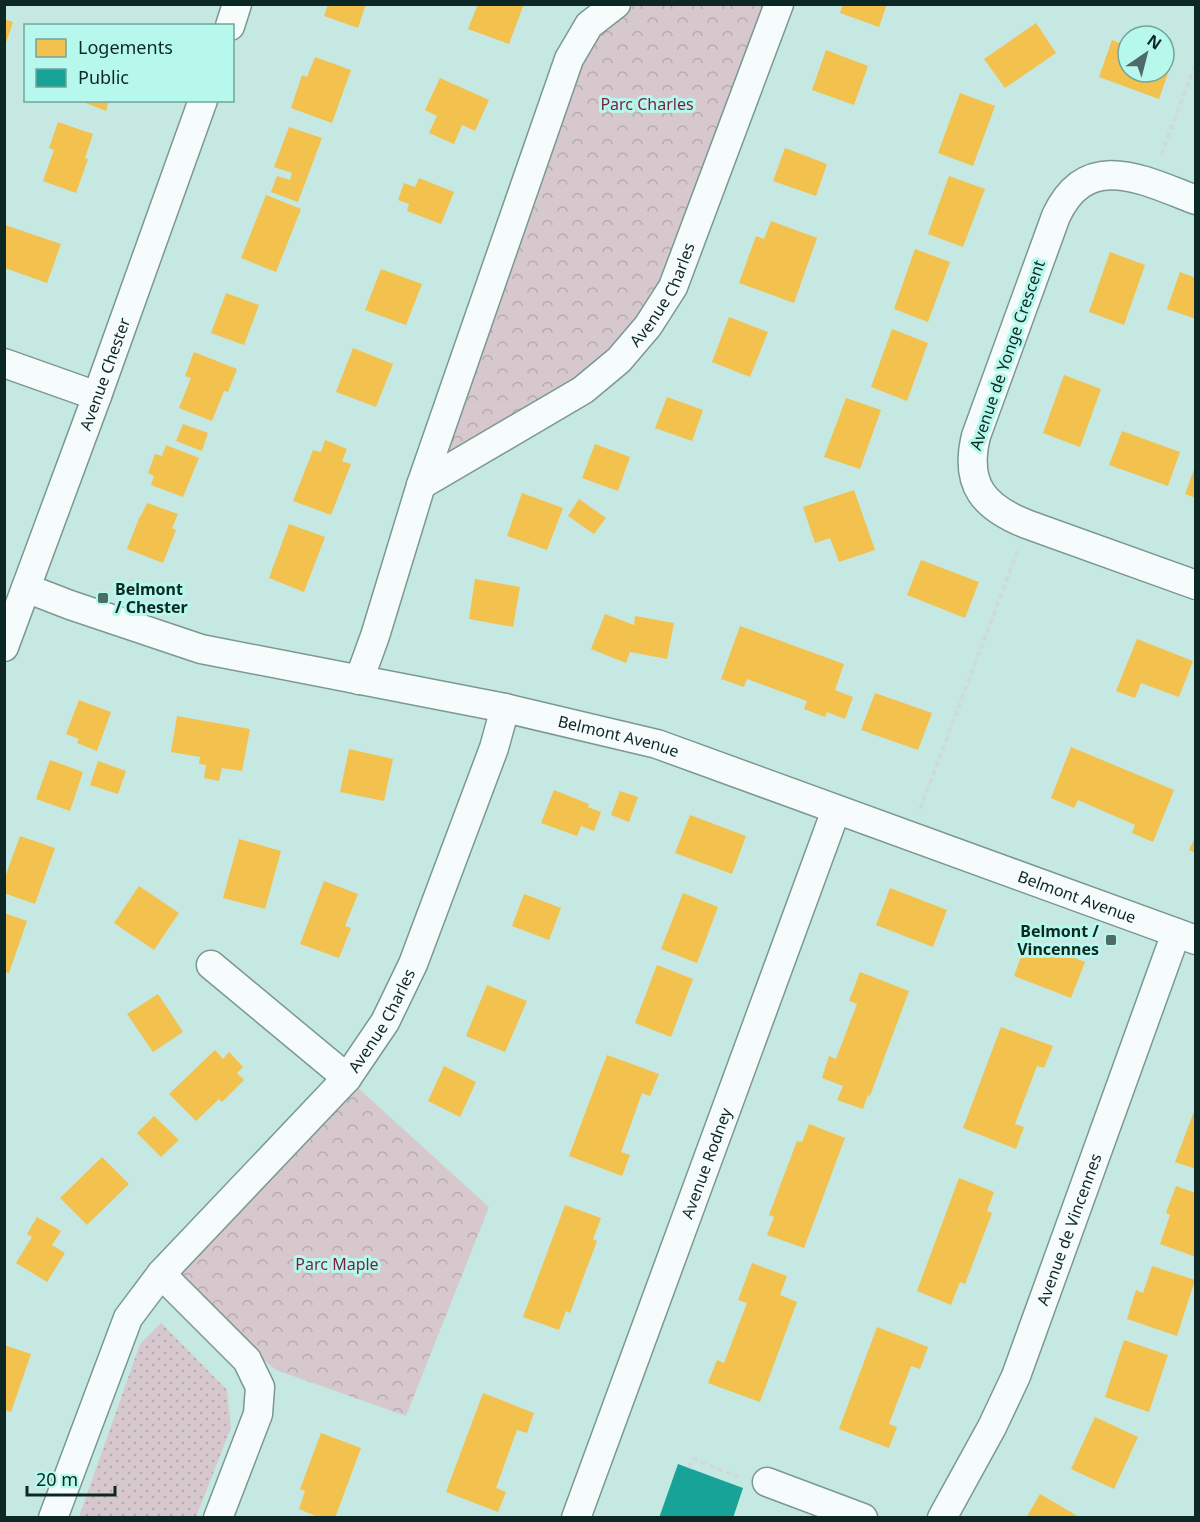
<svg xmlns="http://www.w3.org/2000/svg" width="1200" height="1522" viewBox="0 0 1200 1522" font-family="'Noto Sans',sans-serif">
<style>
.grass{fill:url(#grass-dots)}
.forest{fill:url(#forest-crowns)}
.homes{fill:#f2c14e}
.public{fill:#17a398}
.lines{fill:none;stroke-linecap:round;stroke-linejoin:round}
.minor-casing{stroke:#7b9893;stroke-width:31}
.path{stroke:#cfdbd9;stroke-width:4;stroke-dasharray:6 3;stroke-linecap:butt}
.minor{stroke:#f6fcfb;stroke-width:28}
.poi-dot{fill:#4d6c66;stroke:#b6f8eb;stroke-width:2}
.labels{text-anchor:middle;stroke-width:6;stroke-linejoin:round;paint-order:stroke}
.park-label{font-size:16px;fill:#7a1e41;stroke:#b6f8eb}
.street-label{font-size:16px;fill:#0d2824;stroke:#b6f8eb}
.poi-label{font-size:16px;font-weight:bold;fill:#0d2824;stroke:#b6f8eb;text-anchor:start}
</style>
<defs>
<pattern id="grass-dots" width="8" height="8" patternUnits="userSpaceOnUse" patternTransform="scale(1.5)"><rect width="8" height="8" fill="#d6c8cd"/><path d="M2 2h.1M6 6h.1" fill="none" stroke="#b6acb0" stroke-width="1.8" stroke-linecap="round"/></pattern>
<pattern id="forest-crowns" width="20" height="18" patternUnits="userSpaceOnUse" patternTransform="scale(1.5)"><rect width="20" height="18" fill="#d6c8cd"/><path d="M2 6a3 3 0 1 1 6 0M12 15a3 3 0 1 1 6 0" fill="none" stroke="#b6acb0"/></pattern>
</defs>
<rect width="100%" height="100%" fill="#c5e9e2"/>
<polygon class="grass" points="161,1323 227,1390 231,1428 196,1517 79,1517 140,1344"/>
<g class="forest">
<polygon points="616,5 779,5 673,287 619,360 421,485 569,59"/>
<polygon points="347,1078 489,1207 406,1416 276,1370 161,1274"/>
</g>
<g class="homes">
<polygon points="328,4 366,4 358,28 324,16"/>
<polygon points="478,4 524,4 509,44 468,29"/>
<polygon points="843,4 887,4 879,27 840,13"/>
<polygon points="4,19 13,22 5,46 4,46"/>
<polygon points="1036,23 1056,53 1005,88 984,59"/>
<polygon points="1112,40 1128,46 1128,72 1164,72 1164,59 1172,62 1159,99 1099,77"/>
<polygon points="826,50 868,66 854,105 812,90"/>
<polygon points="315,57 351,70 332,123 291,108 302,75 307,77"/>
<polygon points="440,78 489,100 475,131 462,125 454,144 429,133 437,116 425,110"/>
<polygon points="960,93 995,106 973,166 938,153"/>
<polygon points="78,100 109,100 106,111"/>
<polygon points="58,122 93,134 85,158 88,159 76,193 43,181 54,150 49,148"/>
<polygon points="289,127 322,138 298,202 271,192 277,176 290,180 292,173 274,167"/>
<polygon points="785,148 827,164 816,196 773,181"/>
<polygon points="949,176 985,189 963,247 928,234"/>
<polygon points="419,178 454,192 441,224 407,211 409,204 398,200 404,183 415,187"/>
<polygon points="266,195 301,209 276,272 241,258"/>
<polygon points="771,221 817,238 794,303 739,283 756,236 764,239"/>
<polygon points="5,225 61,244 47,283 5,268"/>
<polygon points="915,249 950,262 928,322 894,309"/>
<polygon points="1110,252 1145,265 1124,325 1089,312"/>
<polygon points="381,269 422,284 406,325 365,310"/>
<polygon points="1180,272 1196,278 1196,319 1167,309"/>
<polygon points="226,293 259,305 244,345 211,333"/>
<polygon points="729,317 768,332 750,377 712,362"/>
<polygon points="892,329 928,343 907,401 871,387"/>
<polygon points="353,348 393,364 376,407 336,392"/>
<polygon points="194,352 237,369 228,392 224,391 212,421 179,408 191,378 185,376"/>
<polygon points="1064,375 1101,389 1080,447 1043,433"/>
<polygon points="667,397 703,410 692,441 655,428"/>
<polygon points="846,398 881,410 860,469 824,457"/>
<polygon points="183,424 208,433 202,451 176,441"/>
<polygon points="1122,431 1180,452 1168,486 1109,465"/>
<polygon points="325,440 347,449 342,461 351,464 331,515 293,501 313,450 321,452"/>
<polygon points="595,444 630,457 618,491 582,478"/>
<polygon points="166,445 199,458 183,497 151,485 154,476 148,473 155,454 162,456"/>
<polygon points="1196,464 1196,498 1185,494"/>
<polygon points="854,490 875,550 839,562 830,538 815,543 803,507"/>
<polygon points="522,493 563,508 547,550 507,536"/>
<polygon points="579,499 606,518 594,534 568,516"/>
<polygon points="147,503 178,514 172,528 176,530 163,563 127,549 140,516 141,516"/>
<polygon points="289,524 325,537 304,592 269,578"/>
<polygon points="921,560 979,582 965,618 907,595"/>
<polygon points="475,579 520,587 513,627 469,619"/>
<polygon points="605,614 634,625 635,616 674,623 667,659 630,652 626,663 591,649"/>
<polygon points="740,626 844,664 835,690 853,697 845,719 827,712 825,717 804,709 807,701 747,679 744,687 721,679"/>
<polygon points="1137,639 1193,661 1179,697 1141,683 1135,698 1116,691"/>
<polygon points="875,693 932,713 918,750 861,730"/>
<polygon points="79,700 111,712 97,751 77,743 79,739 66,734"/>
<polygon points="177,716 250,729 242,771 222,768 219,781 204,778 206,765 199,764 200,757 171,752"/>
<polygon points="1071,747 1174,790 1153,842 1132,833 1135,825 1078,800 1074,808 1051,798"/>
<polygon points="349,749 393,759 384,801 340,792"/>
<polygon points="50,760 83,772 70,811 36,799"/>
<polygon points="98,761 126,771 118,794 90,785"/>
<polygon points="554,790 589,804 588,807 601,812 594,831 581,826 577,836 541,823"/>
<polygon points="620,791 638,797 629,822 611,815"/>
<polygon points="690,815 746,836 732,874 675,853"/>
<polygon points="1196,835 1196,853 1189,850"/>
<polygon points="20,836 55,848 35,904 4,893 4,880"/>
<polygon points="239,839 281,851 265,909 223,898"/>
<polygon points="324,881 358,894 345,926 351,928 339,958 300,944"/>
<polygon points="139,886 179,913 154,950 114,923"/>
<polygon points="890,888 947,910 933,947 876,925"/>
<polygon points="683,893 718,907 697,963 661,949"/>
<polygon points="524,894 561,908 549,940 512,926"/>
<polygon points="4,913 27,921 9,973 4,972"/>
<polygon points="1027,940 1085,962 1071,998 1014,976"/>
<polygon points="657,965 693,979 671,1037 635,1023"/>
<polygon points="860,972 909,991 870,1096 868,1095 863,1109 837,1100 843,1086 822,1078 829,1056 836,1059 857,1004 849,1001"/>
<polygon points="487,985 527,1001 505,1052 466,1036"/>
<polygon points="158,994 183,1032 153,1052 127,1014"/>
<polygon points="1001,1027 1053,1046 1044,1068 1037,1066 1015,1124 1024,1127 1016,1149 963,1128"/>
<polygon points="215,1050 223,1059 229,1052 243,1067 237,1073 244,1080 222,1102 219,1099 196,1121 169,1094"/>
<polygon points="607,1055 659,1074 650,1096 642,1093 621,1152 630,1155 622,1176 569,1156"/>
<polygon points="444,1066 476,1082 460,1117 428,1101"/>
<polygon points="1196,1106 1196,1169 1175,1162"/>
<polygon points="154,1116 179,1140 161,1157 137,1133"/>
<polygon points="809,1124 845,1138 804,1248 767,1235 774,1217 769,1215 797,1141 802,1142"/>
<polygon points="102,1157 129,1184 87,1225 60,1198"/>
<polygon points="959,1178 994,1192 987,1211 992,1213 965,1284 960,1282 951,1305 917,1291"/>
<polygon points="1176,1186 1196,1193 1196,1257 1160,1244 1170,1215 1166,1213"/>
<polygon points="565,1205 601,1218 593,1239 597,1241 570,1313 566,1311 559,1330 523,1317"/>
<polygon points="37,1217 61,1231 52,1245 65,1253 47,1282 16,1263 32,1237 27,1234"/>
<polygon points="752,1263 787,1276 780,1295 797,1302 760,1402 708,1383 717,1360 724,1363 747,1303 738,1300"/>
<polygon points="1152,1266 1195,1280 1177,1336 1127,1319 1136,1290 1143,1293"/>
<polygon points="877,1327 928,1347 920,1369 911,1366 889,1424 897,1427 889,1448 839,1429"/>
<polygon points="1124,1340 1168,1355 1149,1412 1105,1397"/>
<polygon points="4,1345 31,1354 11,1412 4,1410"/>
<polygon points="483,1393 534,1413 527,1433 517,1430 496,1488 506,1492 498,1512 446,1492"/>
<polygon points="1095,1417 1138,1437 1114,1489 1071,1469"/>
<polygon points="321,1433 361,1448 335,1518 320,1518 299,1509 305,1491 300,1489"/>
<polygon points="1040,1494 1081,1518 1026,1518"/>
</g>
<polygon class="public" points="678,1464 743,1488 733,1518 659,1518"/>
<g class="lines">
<g class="minor-casing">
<g id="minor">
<polyline points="230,26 237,4"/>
<path d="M1196 200C1143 180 1087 149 1056 216L976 436C964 485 984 508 1029 525L1196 585"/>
<polyline points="4,363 97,396"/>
<path id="s1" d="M421 485 583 390 619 360 648 326 673 287 779 4"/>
<path id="s2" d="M26 588 70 605 201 649 505 708 657 744 1196 940"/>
<path id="s3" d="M4 647 97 396 203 100"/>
<polyline points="359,680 375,636 421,485 569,59 589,25 616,4"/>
<polyline points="211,965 347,1078"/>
<polyline points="161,1274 247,1360 260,1387 258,1414 218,1518"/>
<polyline points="767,1482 863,1518"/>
<path id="s4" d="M53 1518 128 1318 161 1274 347 1078 385 1022 413 964 494 748 505 708"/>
<path id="s5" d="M576 1518 836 810"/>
<path id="s6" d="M942 1518 992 1427 1016 1376 1176 933"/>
</g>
</g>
<g class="path">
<polyline points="1161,155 1196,63"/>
<polyline points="920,809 1018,550"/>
<polyline points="689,1468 693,1459 739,1477"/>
</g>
<use href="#minor" class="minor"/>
</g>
<g class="poi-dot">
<rect x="97" y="592" width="12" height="12" rx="3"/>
<rect x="1105" y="934" width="12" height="12" rx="3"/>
</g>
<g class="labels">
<g class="park-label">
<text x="647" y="110">Parc Charles</text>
<text x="337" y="1270">Parc Maple</text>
</g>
<g class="street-label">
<text dy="6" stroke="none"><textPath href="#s1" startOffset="314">Avenue Charles</textPath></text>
<text transform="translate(1007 355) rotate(-71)" y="6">Avenue de Yonge Crescent</text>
<text dy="6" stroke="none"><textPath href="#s3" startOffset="291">Avenue Chester</textPath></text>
<text dy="6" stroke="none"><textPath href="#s2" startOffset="612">Belmont Avenue</textPath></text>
<text dy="6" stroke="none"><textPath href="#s2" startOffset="1098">Belmont Avenue</textPath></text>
<text dy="6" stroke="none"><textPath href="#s4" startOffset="606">Avenue Charles</textPath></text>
<text dy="6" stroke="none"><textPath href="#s5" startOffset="378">Avenue Rodney</textPath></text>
<text dy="6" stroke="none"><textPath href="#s6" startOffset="316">Avenue de Vincennes</textPath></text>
</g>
<g class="poi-label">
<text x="115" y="595">Belmont<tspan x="115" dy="18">/ Chester</tspan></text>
<text x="1099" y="937" text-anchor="end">Belmont /<tspan x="1099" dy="18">Vincennes</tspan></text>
</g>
</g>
<rect width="1200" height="1522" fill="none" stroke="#0d2824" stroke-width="12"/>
<rect x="24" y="24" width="210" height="78" fill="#b6f8eb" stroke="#72a59b" stroke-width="1.5"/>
<rect x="36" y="39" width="30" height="18" fill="#f2c14e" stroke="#72a59b" stroke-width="1.5"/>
<text x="78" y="54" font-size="18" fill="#0d2824">Logements</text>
<rect x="36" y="69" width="30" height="18" fill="#17a398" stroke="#72a59b" stroke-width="1.5"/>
<text x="78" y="84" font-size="18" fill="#0d2824">Public</text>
<g transform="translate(1146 54) rotate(35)"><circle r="28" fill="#b6f8eb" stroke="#72a59b" stroke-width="1.5"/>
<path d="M0-4.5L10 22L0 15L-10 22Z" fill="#4d6c66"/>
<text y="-9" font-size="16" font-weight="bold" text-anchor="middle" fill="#0d2824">N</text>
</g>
<path d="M27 1486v9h88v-9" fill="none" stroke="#0d2824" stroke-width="3"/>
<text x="36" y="1486" font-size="18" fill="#0d2824" stroke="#b6f8eb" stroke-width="4.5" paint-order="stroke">20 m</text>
</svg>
